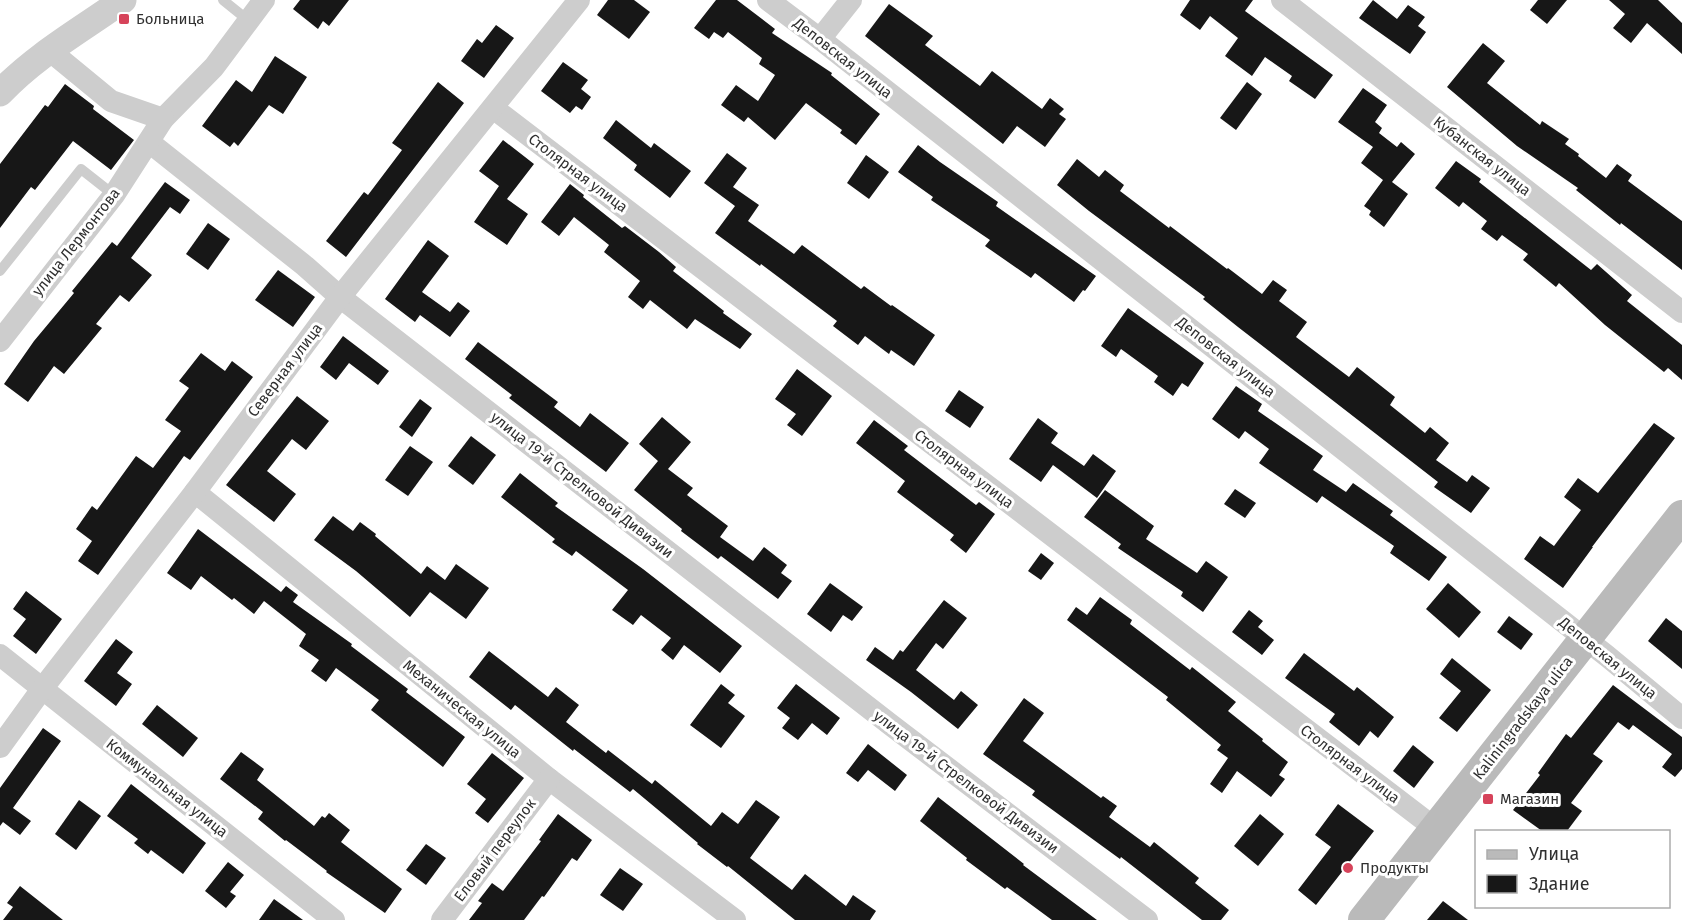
<svg xmlns="http://www.w3.org/2000/svg" width="1682" height="920" viewBox="0 0 1682 920" font-family="'Fira Sans',sans-serif">
<style>
.building{fill:#171717}
.lines{fill:none;stroke-linecap:round;stroke-linejoin:round}
.service{stroke:#cdcdcd;stroke-width:10}
.minor{stroke:#cdcdcd;stroke-width:22}
.tertiary{stroke:#cdcdcd;stroke-width:27}
.secondary{stroke:#bababa;stroke-width:32}
.poi-dot{fill:#d6435a;stroke:#fff;stroke-width:2}
.labels{text-anchor:middle;stroke-width:6;stroke-linejoin:round;paint-order:stroke}
.poi-label{font-size:15px;fill:#303030;stroke:#fff;text-anchor:start}
.street-label{font-size:15px;fill:#303030;stroke:#fff}
</style>
<rect width="100%" height="100%" fill="#fff"/>
<g class="building">
<polygon points="300,0 349,0 329,26 323,21 318,29 293,9"/>
<polygon points="608,0 634,0 650,12 629,39 597,15"/>
<polygon points="716,0 737,0 775,29 772,33 832,73 831,75 880,114 856,145 840,133 842,130 806,103 775,140 748,117 744,122 721,105 736,85 758,101 775,75 759,64 762,58 728,32 723,38 714,32 709,39 694,28"/>
<polygon points="1190,0 1253,0 1245,11 1333,75 1315,99 1289,81 1292,76 1265,57 1252,76 1225,56 1238,38 1210,16 1200,30 1180,15"/>
<polygon points="1373,0 1397,19 1408,5 1425,17 1418,26 1426,32 1410,54 1359,18"/>
<polygon points="1538,0 1567,0 1547,24 1530,10"/>
<polygon points="1609,0 1658,0 1682,23 1682,54 1647,23 1631,43 1613,28 1625,14"/>
<polygon points="889,4 933,36 925,45 980,86 992,71 1042,109 1050,98 1064,109 1059,114 1066,119 1045,147 1017,126 1003,144 865,36"/>
<polygon points="496,25 514,38 484,78 461,61 477,39 482,43"/>
<polygon points="1483,43 1505,61 1487,83 1540,125 1542,121 1569,139 1565,144 1579,154 1578,156 1606,178 1617,164 1632,175 1628,181 1682,221 1682,270 1621,223 1620,225 1576,190 1578,188 1517,146 1447,87"/>
<polygon points="275,56 307,77 283,114 269,105 238,146 234,142 230,147 202,126 236,80 252,92"/>
<polygon points="563,62 588,80 581,89 591,97 582,110 576,106 570,113 541,91"/>
<polygon points="438,82 464,103 346,257 326,241 364,192 368,195 402,150 392,143"/>
<polygon points="1247,82 1262,94 1236,130 1220,118"/>
<polygon points="65,84 94,106 93,109 134,140 111,170 73,141 35,190 31,187 0,228 0,164 45,105 48,107"/>
<polygon points="1363,88 1387,105 1375,122 1382,128 1379,133 1397,147 1401,142 1415,154 1392,182 1408,194 1384,227 1369,215 1371,211 1364,206 1383,180 1361,163 1373,147 1338,122"/>
<polygon points="616,120 651,148 654,143 691,171 670,198 634,170 637,165 603,138"/>
<polygon points="503,140 534,164 507,199 528,214 507,245 474,222 499,186 479,171"/>
<polygon points="918,145 940,162 998,202 996,206 1096,276 1085,291 1083,290 1074,302 1035,273 1031,278 985,246 990,240 931,200 933,197 898,172"/>
<polygon points="727,153 747,168 733,187 759,205 748,221 794,254 802,245 861,289 864,286 891,306 892,305 935,335 914,366 891,350 889,354 865,336 858,345 833,326 837,321 761,264 760,266 715,233 735,206 704,183"/>
<polygon points="866,155 889,172 869,199 847,183"/>
<polygon points="1077,159 1099,177 1105,170 1124,185 1120,191 1169,228 1170,226 1227,269 1228,268 1262,294 1273,280 1287,290 1279,301 1307,322 1296,337 1349,377 1357,367 1395,397 1390,405 1425,433 1430,427 1449,443 1436,460 1467,482 1472,475 1490,488 1471,513 1434,487 1438,482 1238,327 1203,299 1205,297 1089,211 1057,185"/>
<polygon points="1456,161 1481,179 1479,182 1591,270 1597,264 1632,295 1627,301 1682,345 1682,380 1668,368 1664,372 1605,325 1559,283 1556,287 1523,260 1528,254 1502,235 1497,241 1481,229 1487,221 1463,202 1459,207 1435,188"/>
<polygon points="165,182 190,200 180,214 170,207 131,258 152,275 129,302 120,295 96,324 102,328 64,374 54,366 28,402 4,384 34,341 74,293 72,291 112,242 117,246"/>
<polygon points="570,184 584,195 583,197 622,228 625,226 659,252 676,267 673,271 724,311 723,313 752,334 740,349 695,319 687,329 650,300 643,309 628,297 640,281 604,252 609,245 574,217 559,236 541,222"/>
<polygon points="208,223 230,239 208,270 186,254"/>
<polygon points="428,240 449,256 422,292 450,312 458,302 470,311 450,337 420,315 415,322 385,299"/>
<polygon points="278,270 315,297 293,327 255,300"/>
<polygon points="1128,308 1204,363 1188,387 1182,383 1173,396 1154,382 1158,376 1121,349 1116,357 1101,346"/>
<polygon points="343,336 389,371 378,385 349,363 336,380 320,367"/>
<polygon points="478,342 558,402 554,407 580,427 590,413 629,443 606,472 509,398 512,395 465,359"/>
<polygon points="201,353 225,371 232,361 253,377 190,460 184,456 98,575 78,561 92,541 76,529 92,506 97,510 136,456 153,468 181,431 165,420 189,388 179,381"/>
<polygon points="797,369 832,396 802,436 787,425 796,414 775,399"/>
<polygon points="1236,386 1262,404 1258,411 1323,456 1313,470 1346,492 1353,483 1393,511 1390,515 1447,557 1429,581 1390,553 1394,546 1322,496 1317,503 1259,463 1269,449 1245,431 1239,439 1212,419"/>
<polygon points="959,390 984,407 970,428 945,411"/>
<polygon points="297,396 329,421 306,450 292,439 267,471 296,494 274,522 226,485"/>
<polygon points="420,399 432,408 412,437 399,427"/>
<polygon points="662,417 691,442 668,469 693,488 687,495 728,526 720,537 753,561 764,547 787,565 781,573 792,581 778,599 721,556 718,559 681,531 682,529 634,490 658,461 639,444"/>
<polygon points="1038,418 1058,433 1051,443 1084,466 1093,454 1116,471 1097,498 1053,465 1041,482 1009,459"/>
<polygon points="874,420 908,446 904,450 976,505 979,502 995,514 966,553 950,540 954,535 897,492 905,481 856,443"/>
<polygon points="1654,423 1675,438 1592,547 1593,547 1563,588 1524,559 1540,536 1554,546 1581,510 1564,497 1578,478 1598,493"/>
<polygon points="471,436 496,455 473,485 448,466"/>
<polygon points="410,446 433,462 408,496 385,480"/>
<polygon points="520,473 558,503 555,506 643,569 742,646 720,673 684,645 673,660 661,650 671,638 641,615 633,625 612,610 628,590 576,551 572,556 552,542 555,539 501,497"/>
<polygon points="1235,489 1256,503 1245,518 1224,504"/>
<polygon points="1105,490 1154,526 1146,539 1197,573 1206,561 1228,577 1203,612 1181,596 1183,592 1118,548 1121,544 1084,517"/>
<polygon points="333,516 353,531 360,522 376,534 375,536 421,574 427,566 445,580 456,564 489,588 466,619 430,592 410,617 356,571 314,540"/>
<polygon points="198,529 281,592 286,586 298,595 293,602 352,644 351,646 408,689 406,692 465,737 443,767 371,710 379,700 336,668 326,682 311,671 319,660 299,646 306,634 264,601 254,614 234,598 232,600 201,576 191,590 167,573"/>
<polygon points="1041,553 1054,563 1041,580 1028,571"/>
<polygon points="830,583 863,607 852,621 843,615 831,632 807,614"/>
<polygon points="1448,583 1481,612 1459,638 1426,609"/>
<polygon points="26,591 62,619 36,654 13,636 26,619 13,609"/>
<polygon points="1100,597 1132,620 1130,624 1190,670 1192,667 1236,702 1228,711 1263,739 1262,741 1288,762 1279,775 1285,779 1271,797 1237,771 1222,793 1210,784 1228,758 1217,750 1221,745 1166,700 1168,697 1067,620 1076,607 1087,615"/>
<polygon points="944,600 967,618 943,649 936,643 916,670 954,700 961,691 978,705 958,729 911,692 866,660 875,647 893,660 900,650 903,652"/>
<polygon points="1249,610 1263,621 1258,627 1274,640 1262,655 1232,632"/>
<polygon points="1509,616 1533,634 1521,650 1497,632"/>
<polygon points="1666,618 1682,631 1682,669 1648,641"/>
<polygon points="116,639 133,652 117,673 132,684 116,706 84,681"/>
<polygon points="489,651 548,697 556,687 579,705 566,722 606,753 608,750 652,784 655,780 711,826 722,812 738,824 756,800 780,817 750,858 792,890 805,874 846,906 853,895 876,911 870,920 795,920 728,866 727,867 697,844 698,843 633,789 630,792 574,749 573,751 515,705 511,710 469,677"/>
<polygon points="1304,653 1354,691 1357,687 1394,717 1378,738 1370,731 1359,746 1329,722 1335,714 1285,678"/>
<polygon points="1452,658 1491,690 1457,732 1439,718 1461,691 1440,674"/>
<polygon points="721,684 735,695 728,703 745,716 721,748 690,725"/>
<polygon points="796,684 840,718 827,735 812,723 798,740 782,728 790,718 777,708"/>
<polygon points="1613,685 1682,737 1682,769 1675,777 1662,767 1672,754 1633,725 1629,730 1618,722 1593,754 1603,761 1571,803 1582,811 1567,831 1542,831 1513,810 1540,775 1538,773 1566,734 1571,738"/>
<polygon points="1024,698 1044,713 1023,741 1101,798 1103,796 1117,806 1109,817 1150,847 1154,842 1199,878 1195,883 1229,910 1221,920 1202,920 1121,857 1120,859 1032,795 1035,791 983,754"/>
<polygon points="157,705 198,738 183,757 142,724"/>
<polygon points="43,728 61,741 13,808 31,821 20,835 3,822 0,826 0,788"/>
<polygon points="868,744 907,775 895,791 868,770 858,782 846,773"/>
<polygon points="1413,745 1434,762 1414,788 1393,771"/>
<polygon points="241,752 264,769 257,780 314,826 322,816 325,818 329,813 350,830 341,842 402,889 385,913 326,872 327,871 286,840 285,841 258,819 263,812 220,779"/>
<polygon points="492,753 524,778 488,823 475,813 486,799 467,784"/>
<polygon points="131,784 206,843 183,874 151,850 148,854 134,843 138,839 107,816"/>
<polygon points="938,797 1024,864 1023,865 1097,920 1052,920 1007,887 1005,889 966,860 967,858 920,821"/>
<polygon points="79,800 101,816 76,850 55,834"/>
<polygon points="1338,804 1374,831 1316,905 1298,890 1331,847 1315,835"/>
<polygon points="558,814 592,840 577,861 572,858 544,897 542,896 524,920 469,920 482,903 478,901 492,883 503,891 541,841 539,840"/>
<polygon points="1260,814 1284,834 1258,866 1234,846"/>
<polygon points="426,844 446,858 426,885 406,870"/>
<polygon points="228,862 244,875 230,892 236,896 226,908 205,891"/>
<polygon points="620,868 643,884 623,911 600,895"/>
<polygon points="20,886 63,920 3,920 13,907 7,903"/>
<polygon points="274,899 303,920 259,920"/>
<polygon points="1443,901 1468,920 1427,920"/>
</g>
<g class="lines">
<g class="service">
<polyline points="223,0 249,21"/>
<polyline points="0,271 81,169 114,195"/>
</g>
<g class="minor">
<polyline points="768,0 820,39 1607,656 1682,718"/>
<polyline points="1282,0 1682,312"/>
<polyline points="820,39 851,0"/>
<polyline points="493,108 1436,829"/>
<polyline points="163,119 214,67 264,0"/>
<polyline points="149,142 305,266 340,297 891,725 1147,920"/>
<polyline points="0,341 114,195 163,119 111,101 49,50"/>
<polyline points="195,492 549,779 735,920"/>
<polyline points="0,655 334,920"/>
<polyline points="0,747 42,689 195,492 340,297 579,0"/>
<polyline points="442,920 549,779"/>
</g>
<path class="tertiary" d="M0 93C36 55 81 30 123 0"/>
<polyline class="secondary" points="1364,920 1682,516"/>
</g>
<g class="poi-dot">
<rect x="118" y="13" width="12" height="12" rx="3"/>
<rect x="1482" y="793" width="12" height="12" rx="3"/>
<circle cx="1348" cy="868" r="6"/>
</g>
<g class="labels">
<g class="poi-label">
<text x="136" y="24">Больница</text>
<text x="1500" y="804">Магазин</text>
<text x="1360" y="873">Продукты</text>
</g>
<g class="street-label">
<text transform="translate(843 58) rotate(38)" y="5">Деповская улица</text>
<text transform="translate(1482 156) rotate(38)" y="5">Кубанская улица</text>
<text transform="translate(578 173) rotate(37)" y="5">Столярная улица</text>
<text transform="translate(76 242) rotate(-52)" y="5">улица Лермонтова</text>
<text transform="translate(1226 357) rotate(38)" y="5">Деповская улица</text>
<text transform="translate(285 370) rotate(-53)" y="5">Северная улица</text>
<text transform="translate(964 469) rotate(37)" y="5">Столярная улица</text>
<text transform="translate(582 485) rotate(38)" y="5">улица 19-й Стрелковой Дивизии</text>
<text transform="translate(1608 658) rotate(39)" y="5">Деповская улица</text>
<text transform="translate(462 709) rotate(39)" y="5">Механическая улица</text>
<text transform="translate(1523 718) rotate(-52)" y="5">Kaliningradskaya ulica</text>
<text transform="translate(1350 764) rotate(37)" y="5">Столярная улица</text>
<text transform="translate(966 782) rotate(37)" y="5">улица 19-й Стрелковой Дивизии</text>
<text transform="translate(167 788) rotate(38)" y="5">Коммунальная улица</text>
<text transform="translate(495 850) rotate(-53)" y="5">Еловый переулок</text>
</g>
</g>
<rect x="1475" y="830" width="195" height="78" fill="#ffffff" stroke="#acacac" stroke-width="1.5"/>
<rect x="1487" y="850" width="30" height="9" fill="#bababa" stroke="#acacac" stroke-width="1.5"/>
<text x="1529" y="860" font-size="18" fill="#303030">Улица</text>
<rect x="1487" y="875" width="30" height="18" fill="#171717" stroke="#acacac" stroke-width="1.5"/>
<text x="1529" y="890" font-size="18" fill="#303030">Здание</text>
</svg>
